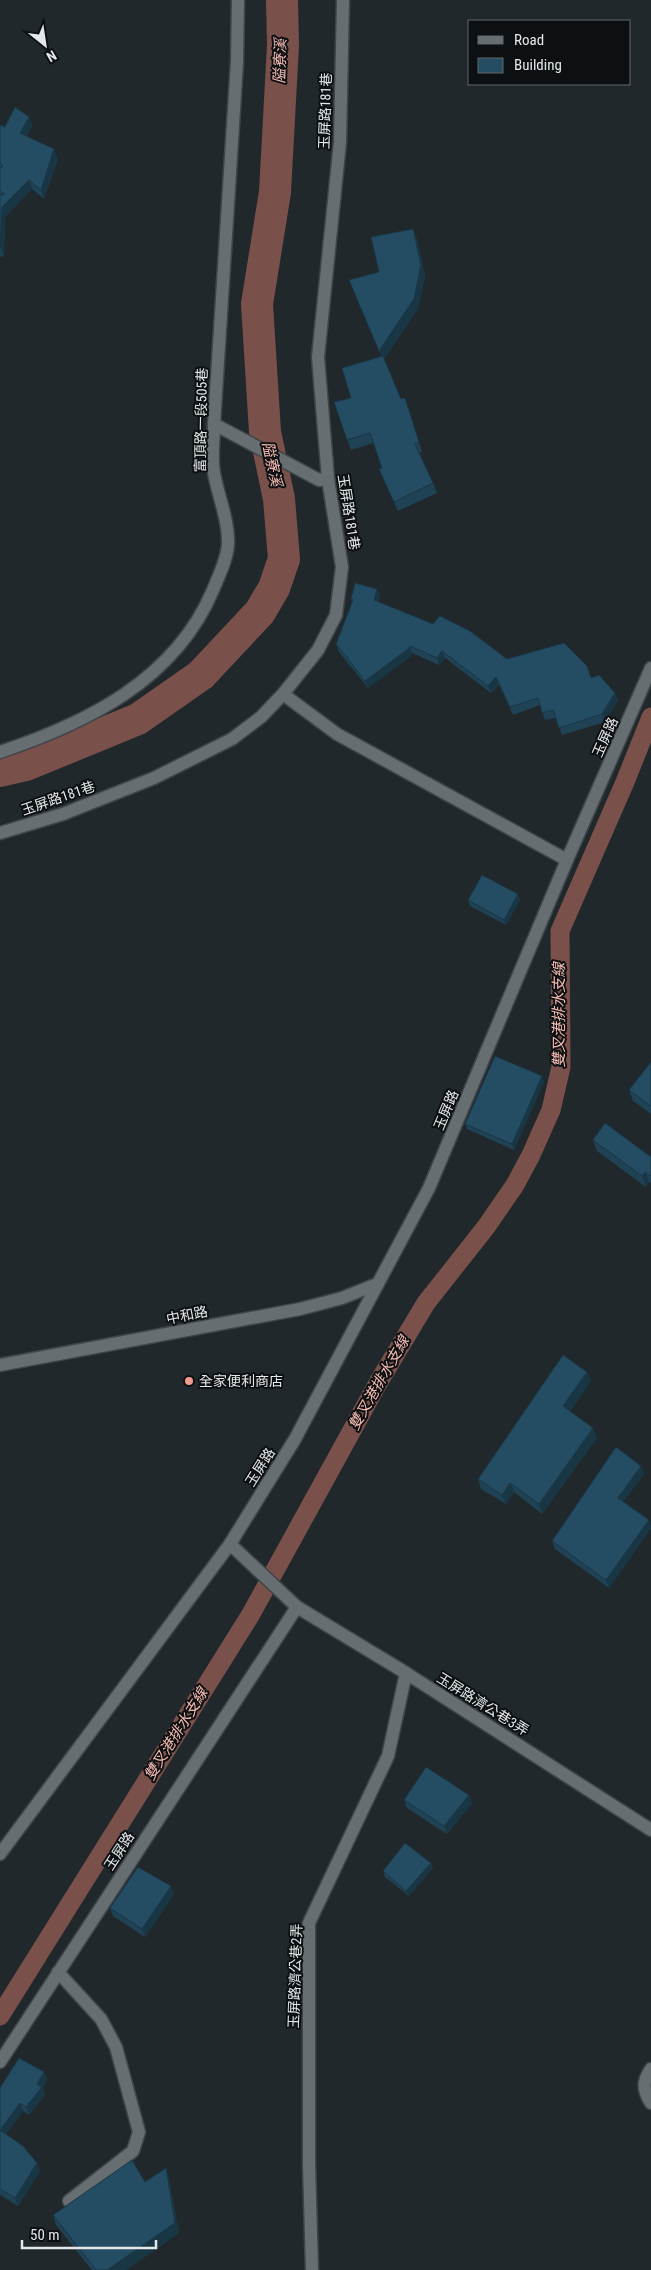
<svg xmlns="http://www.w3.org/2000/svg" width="651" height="2270" viewBox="0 0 651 2270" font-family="'Roboto Condensed','Noto Sans TC',sans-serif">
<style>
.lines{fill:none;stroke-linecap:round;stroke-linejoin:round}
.canal{stroke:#7a504a;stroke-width:19}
.river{stroke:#7a504a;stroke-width:32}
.street-casing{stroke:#3f4548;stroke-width:15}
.secondary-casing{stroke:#3f4548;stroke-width:15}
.street{stroke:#666e72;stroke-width:12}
.secondary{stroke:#666e72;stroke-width:12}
.wall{fill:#1f4255}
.shaded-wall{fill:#193645}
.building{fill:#244d63;stroke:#193645}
.poi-dot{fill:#f59c92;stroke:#0d1012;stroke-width:2}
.labels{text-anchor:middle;stroke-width:4;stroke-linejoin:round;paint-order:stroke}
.street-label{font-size:14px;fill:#e4e8eb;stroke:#0d1012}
.poi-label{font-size:14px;fill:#e4e8eb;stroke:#0d1012;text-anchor:start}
.water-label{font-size:15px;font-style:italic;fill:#f7bbb3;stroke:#0d1012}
</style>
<rect width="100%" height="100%" fill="#21282c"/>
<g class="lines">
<polyline class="canal" points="0,2016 251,1614 378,1383 426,1303 486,1227 515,1185 531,1155 551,1110 561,1067 560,931 625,782 651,717"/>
<polyline class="river" points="0,771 26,765 138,719 201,675 260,612 274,588 284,559 279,499 265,432 257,304 275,192 283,45 282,0"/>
<g class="street-casing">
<g id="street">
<polyline points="214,424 319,480 328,479"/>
<polyline points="283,694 337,734 567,860"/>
<path d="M0 752C87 723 175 680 213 590 219 575 227 560 228 544 229 521 218 496 214 473 211 458 214 440 214 424L237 62 238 0"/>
<polyline points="0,833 63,814 154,778 232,739 261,717 283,694 318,650 336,615 342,567 328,479 318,357 340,142 343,0"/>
<polyline points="297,1607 406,1673 651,1830"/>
<polyline points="58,1972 101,2019 116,2047 139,2132 133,2151 69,2201"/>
<polyline points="0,2062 297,1607 230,1544"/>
<path d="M651 2069C642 2082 643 2090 651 2103"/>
<polyline points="312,2270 309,2164 309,1923 388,1756 406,1673"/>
</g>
</g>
<g class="secondary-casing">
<g id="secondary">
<polyline points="0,1365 300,1309 342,1298 377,1284"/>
<polyline points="0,1854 230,1544 295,1439 429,1188 567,860 651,668"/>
</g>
</g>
<use href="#street" class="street"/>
<use href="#secondary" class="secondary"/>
</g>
<g class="wall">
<polygon points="29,117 32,126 27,136 58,159 44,199 32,189 5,217 4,256 0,257 0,125 5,127"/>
<polygon points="417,239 425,276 418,309 384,359 401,399 408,408 422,452 419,453 433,483 437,493 398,511 383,479 379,469 382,468 373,443 351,450 334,402 351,398 381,356 349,280 379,272"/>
<polygon points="377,589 380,597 378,602 507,659 592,678 618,700 605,722 562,735 556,718 545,720 540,705 513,715 499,685 491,693 445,658 439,665 412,653 411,656 368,688 339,652 336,644 352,602 351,599"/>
<polygon points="468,900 520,900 506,925 470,906"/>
<polygon points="651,1062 651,1114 633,1101 629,1090"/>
<polygon points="542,1076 544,1082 514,1150 467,1129 465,1124"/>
<polygon points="593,1140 651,1157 651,1183 649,1182 646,1187 597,1151"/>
<polygon points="587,1372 591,1381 570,1411 597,1438 542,1514 514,1492 506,1504 481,1489 478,1479"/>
<polygon points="641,1466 644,1474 623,1502 651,1526 651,1528 609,1588 555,1549 552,1541"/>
<polygon points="469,1795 472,1803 447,1834 407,1808 404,1800"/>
<polygon points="431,1863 433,1868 409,1896 385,1877 383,1871"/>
<polygon points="171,1886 174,1894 145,1937 113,1916 110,1908"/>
<polygon points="44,2072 47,2080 43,2088 45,2095 29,2115 23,2111 6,2134 37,2163 40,2171 18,2206 0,2195 0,2088"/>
<polygon points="166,2168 169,2179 179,2233 126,2270 92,2270 56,2225 53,2215 145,2182"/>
</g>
<g class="shaded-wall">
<polygon points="29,117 32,126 23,143 20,133"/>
<polygon points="54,149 58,159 44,199 41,190"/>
<polygon points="29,180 32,189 5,217 4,256 0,247 2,207"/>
<polygon points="413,229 417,239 425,276 418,309 383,361 379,351"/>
<polygon points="377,589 380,597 376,607 374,600"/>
<polygon points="410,646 412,653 411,656 368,688 365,681"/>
<polygon points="442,651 445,658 439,665 437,658"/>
<polygon points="496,677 499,685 491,693 488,686"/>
<polygon points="615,693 618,700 605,722 602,714"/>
<polygon points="518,894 520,900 506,925 504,920"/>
<polygon points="542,1076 544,1082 514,1150 512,1144"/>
<polygon points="645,1172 649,1182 646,1187 642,1176"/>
<polygon points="587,1372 591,1381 567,1416 563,1406"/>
<polygon points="593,1428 597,1438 542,1514 539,1504"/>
<polygon points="641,1466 644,1474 620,1506 618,1498"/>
<polygon points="510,1483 514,1492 506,1504 502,1495"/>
<polygon points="649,1520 651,1528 609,1588 606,1580"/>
<polygon points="469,1795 472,1803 447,1834 444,1826"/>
<polygon points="431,1863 433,1868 409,1896 406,1891"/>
<polygon points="171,1886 174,1894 145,1937 142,1929"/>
<polygon points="44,2072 47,2080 43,2088 45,2095 29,2115 26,2107 37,2084"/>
<polygon points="20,2103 23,2111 3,2138 0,2130"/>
<polygon points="37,2163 40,2171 18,2206 15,2198"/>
<polygon points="166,2168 169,2179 179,2233 126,2270 107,2270"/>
</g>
<g class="building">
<polygon points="15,107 29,117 20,133 54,149 41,190 29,180 2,207 0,247 0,195 4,194 0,191 0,168 3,166 0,163 0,125 5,127"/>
<polygon points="413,229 421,265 414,299 379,351 349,280 379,272 371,237"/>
<polygon points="383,356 401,399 405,398 419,442 415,444 433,483 394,502 379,469 382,468 370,433 347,440 334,402 351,398 342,368"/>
<polygon points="355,583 377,589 374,600 433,624 440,616 470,631 507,659 564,643 587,666 591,678 599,675 615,693 602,714 559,728 553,710 542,713 538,698 510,707 496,677 488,686 442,651 437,658 410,646 408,649 365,681 347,658 348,657 346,656 336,644 353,600 351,599"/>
<polygon points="482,875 518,894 504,920 468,900"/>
<polygon points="495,1056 542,1076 512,1144 465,1124"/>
<polygon points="651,1062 651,1106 629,1090"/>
<polygon points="605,1123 651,1157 651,1176 645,1172 642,1176 593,1140"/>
<polygon points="563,1355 587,1372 563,1406 593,1428 539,1504 510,1483 502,1495 478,1479"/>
<polygon points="616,1447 641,1466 618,1498 649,1520 606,1580 552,1541"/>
<polygon points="426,1767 469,1795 444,1826 404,1800"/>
<polygon points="405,1843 431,1863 406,1891 383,1871"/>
<polygon points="138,1867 171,1886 142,1929 110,1908"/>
<polygon points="19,2058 44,2072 37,2084 42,2087 26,2107 20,2103 0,2130 0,2088"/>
<polygon points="0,2130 23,2146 37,2163 15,2198 0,2189"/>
<polygon points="132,2160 145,2182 166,2168 175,2223 107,2270 96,2270 53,2215"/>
</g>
<circle class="poi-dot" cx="189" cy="1381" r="5"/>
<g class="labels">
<g class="street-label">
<text transform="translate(325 111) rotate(-88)" y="5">玉屏路181巷</text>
<text transform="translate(201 420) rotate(-89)" y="5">富頂路一段505巷</text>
<text transform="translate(349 512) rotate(81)" y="5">玉屏路181巷</text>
<text transform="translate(605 737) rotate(-66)" y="5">玉屏路</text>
<text transform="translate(58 798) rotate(-19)" y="5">玉屏路181巷</text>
<text transform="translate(446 1110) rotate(-67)" y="5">玉屏路</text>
<text transform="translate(187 1315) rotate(-11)" y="5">中和路</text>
<text transform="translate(260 1467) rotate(-58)" y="5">玉屏路</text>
<text transform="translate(483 1704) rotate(32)" y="5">玉屏路濟公巷3弄</text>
<text transform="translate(119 1851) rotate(-57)" y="5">玉屏路</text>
<text transform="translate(295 1976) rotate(-88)" y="5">玉屏路濟公巷2弄</text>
</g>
<g class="poi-label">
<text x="199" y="1386">全家便利商店</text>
</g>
<g class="water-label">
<text transform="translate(280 61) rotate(-88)" y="5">隘寮溪</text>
<text transform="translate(272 464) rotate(78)" y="5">隘寮溪</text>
<text transform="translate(559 1015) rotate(-90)" y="5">雙叉港排水支線</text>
<text transform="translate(379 1383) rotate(-60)" y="5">雙叉港排水支線</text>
<text transform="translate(176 1734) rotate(-58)" y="5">雙叉港排水支線</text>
</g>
</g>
<rect x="468" y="20" width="162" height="65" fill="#0d1012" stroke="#636669"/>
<rect x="478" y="36" width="25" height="8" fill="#666e72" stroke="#636669"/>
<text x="514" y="45" font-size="15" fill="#e4e8eb">Road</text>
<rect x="478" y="58" width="25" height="15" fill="#244d63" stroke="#636669"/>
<text x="514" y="70" font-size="15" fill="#e4e8eb">Building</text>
<g transform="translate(45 45) rotate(150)" stroke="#0d1012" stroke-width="4" paint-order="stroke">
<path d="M0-4L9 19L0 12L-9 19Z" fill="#e4e8eb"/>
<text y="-8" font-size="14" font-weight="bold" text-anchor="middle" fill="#e4e8eb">N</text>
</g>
<path d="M22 2240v8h134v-8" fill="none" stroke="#e4e8eb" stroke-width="2.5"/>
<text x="30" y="2240" font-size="15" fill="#e4e8eb" stroke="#0d1012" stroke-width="4" paint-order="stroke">50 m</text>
</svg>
